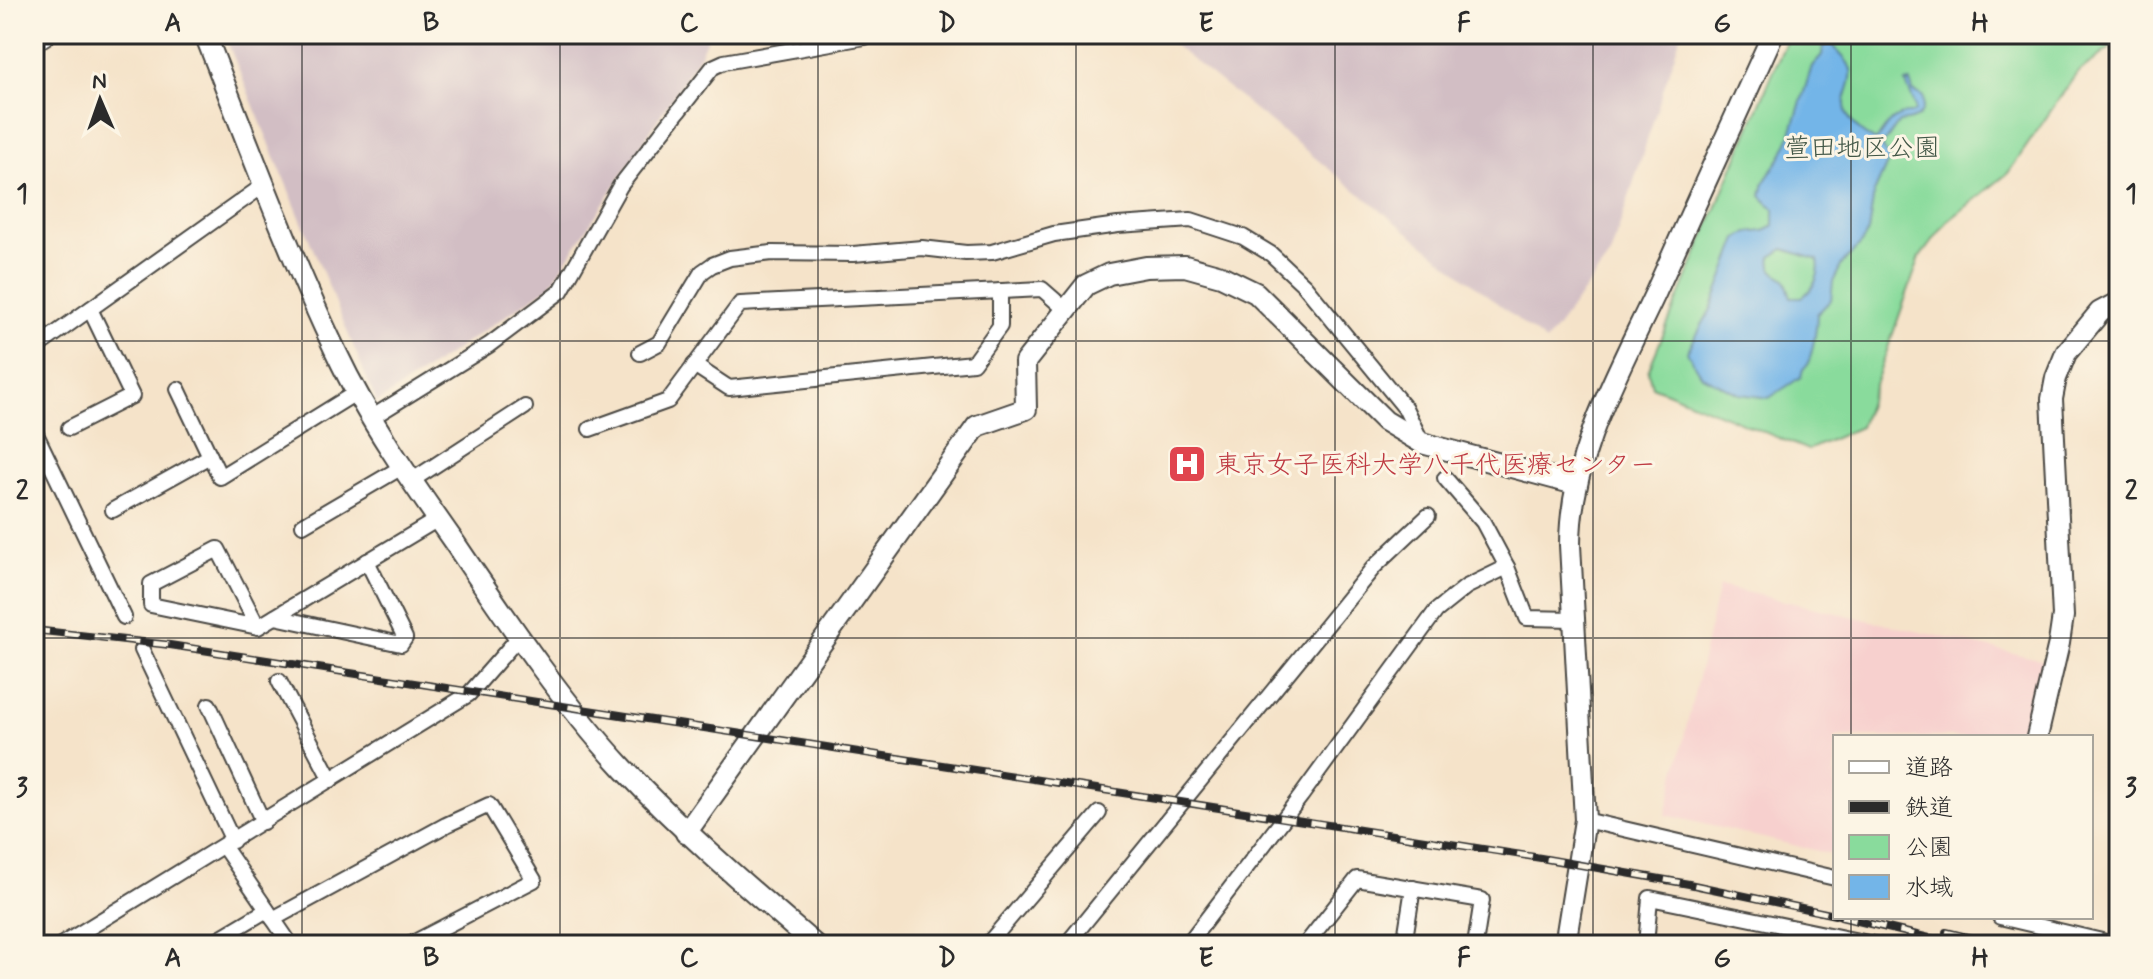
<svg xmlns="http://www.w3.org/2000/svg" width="2153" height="979" viewBox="0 0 2153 979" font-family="Mynerve,'Klee One',sans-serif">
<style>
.built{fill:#f7d0ce}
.industrial{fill:#d2bec4}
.green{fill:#89db9c;stroke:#5a8364;stroke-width:2}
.water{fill:#73b5e8;stroke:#4f708a;stroke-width:2;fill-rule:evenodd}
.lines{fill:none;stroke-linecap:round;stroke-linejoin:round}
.street-casing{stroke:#494743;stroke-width:18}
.secondary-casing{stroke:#494743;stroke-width:24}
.street{stroke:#fff;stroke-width:14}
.secondary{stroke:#fff;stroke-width:20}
.rail-casing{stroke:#2b2b2b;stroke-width:8}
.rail{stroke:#fcf5e5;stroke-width:5;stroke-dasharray:15;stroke-linecap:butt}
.grid{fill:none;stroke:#2b2b2b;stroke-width:2;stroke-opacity:0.55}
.labels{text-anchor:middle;stroke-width:6;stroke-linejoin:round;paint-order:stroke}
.park-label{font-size:26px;fill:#425747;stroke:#fcf5e5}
.health-label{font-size:26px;fill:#be3a42;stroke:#fcf5e5;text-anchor:start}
.neatline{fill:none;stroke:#2b2b2b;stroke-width:3}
.grid-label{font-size:26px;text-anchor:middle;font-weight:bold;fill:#2b2b2b}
</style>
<rect width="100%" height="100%" fill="#fcf5e5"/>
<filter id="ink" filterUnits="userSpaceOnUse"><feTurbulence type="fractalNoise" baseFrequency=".0125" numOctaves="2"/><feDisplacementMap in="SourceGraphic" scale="16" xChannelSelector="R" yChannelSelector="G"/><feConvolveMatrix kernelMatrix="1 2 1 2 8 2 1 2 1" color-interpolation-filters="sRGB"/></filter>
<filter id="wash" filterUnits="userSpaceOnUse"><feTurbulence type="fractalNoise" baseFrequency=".006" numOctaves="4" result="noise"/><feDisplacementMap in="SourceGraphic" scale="32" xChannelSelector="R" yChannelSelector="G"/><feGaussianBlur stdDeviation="1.8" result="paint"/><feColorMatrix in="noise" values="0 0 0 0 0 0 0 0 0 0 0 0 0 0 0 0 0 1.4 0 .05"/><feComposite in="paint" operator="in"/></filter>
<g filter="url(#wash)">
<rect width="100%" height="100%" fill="#f5e3c9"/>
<polygon class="built" points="1719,586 2043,660 2025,737 1835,737 1835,855 1666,815"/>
<g class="industrial">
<polygon points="224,34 709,34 700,54 550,286 377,403"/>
<polygon points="1160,34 1681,34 1610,256 1546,342"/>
</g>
<polygon class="green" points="1789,34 2119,34 2119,41 2077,73 2008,173 1947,222 1920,257 1860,427 1808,450 1652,386 1648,371"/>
<path class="water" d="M1833 44C1838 55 1848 58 1851 70 1853 82 1846 91 1845 102 1844 121 1861 133 1876 141 1886 127 1892 113 1911 114L1915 111C1916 101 1909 93 1906 83L1910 82 1913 91 1923 96C1926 115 1916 121 1899 122L1882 146 1889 159 1874 193 1868 232 1861 244 1842 264 1833 282 1831 300 1817 314C1817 332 1813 348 1808 365L1803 369 1801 377 1769 398 1739 394 1702 376 1687 352 1711 309 1738 239C1749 227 1763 237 1774 225V209L1761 196 1764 182 1781 157 1789 140 1812 66 1822 55 1823 46ZM1784 249 1818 260C1821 274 1814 289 1802 297H1791L1785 279C1777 274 1768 269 1771 257Z"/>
</g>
<g filter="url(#ink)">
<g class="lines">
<g class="street-casing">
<g id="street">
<polyline points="34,349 264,185"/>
<polyline points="640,353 659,343 702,272 712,265 730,258 772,253 853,254 922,248 966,253 992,252 1054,234 1118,225 1191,220 1243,237 1271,254 1304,285 1405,408 1422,443"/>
<polyline points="694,365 729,388 973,363 1000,326 1000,291"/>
<polyline points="178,389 220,477 357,392"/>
<polyline points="371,418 489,345 561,291 620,186 713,67 724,62 865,37 868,34"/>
<polyline points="69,428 132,396 90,309"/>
<polyline points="590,429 668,401 740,304 1042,289 1066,310"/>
<polyline points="34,430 124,617"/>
<polyline points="1445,478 1483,522 1507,567 1527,618 1573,619"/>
<polyline points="411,481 525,407"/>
<polyline points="113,510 210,456"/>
<polyline points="303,525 402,467"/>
<polyline points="275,617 401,644 405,638 367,561"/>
<polyline points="258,627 151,605 151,584 218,549 258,627 438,519"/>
<polyline points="142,650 233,841"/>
<polyline points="279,681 331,780"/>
<polyline points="209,705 263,822"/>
<polyline points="1585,820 1835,878"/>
<polyline points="224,847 291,945"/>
<polyline points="2000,917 2119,945"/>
<polyline points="273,919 446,825 489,805 534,880 409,945"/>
<polyline points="61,945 469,694 519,637"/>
<polyline points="208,945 267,910"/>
<polyline points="987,945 1099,813"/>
<polyline points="1066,945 1374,567 1428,516"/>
<polyline points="1187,945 1301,796 1436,611 1466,587 1507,567"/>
<polyline points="1305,945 1357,879 1482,900 1475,945"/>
<polyline points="1404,945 1413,888"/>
<polyline points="1646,945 1650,898 1878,945"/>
</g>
</g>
<g class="secondary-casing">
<g id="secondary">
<path d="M205 34C247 141 287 249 336 352 368 420 411 481 454 542 507 620 560 700 624 769 684 833 749 888 815 945"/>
<polyline points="34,41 45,34"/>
<polyline points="2037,737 2059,643 2063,616 2052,399 2056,378 2066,353 2100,312 2119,302"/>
<polyline points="686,833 977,426 1026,409 1025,362 1086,285 1109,274 1146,267 1185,266 1221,276 1256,293 1385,421 1422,443 1575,484"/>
<path d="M1565 945 1585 820 1570 545C1570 456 1618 373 1655 294 1694 207 1733 121 1773 34"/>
</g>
</g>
<use href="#street" class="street"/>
<use href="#secondary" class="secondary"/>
<g class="rail-casing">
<g id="rail">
<polyline points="34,630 170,645 1541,858 1689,884 1835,915"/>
<polyline points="1841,917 1959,945"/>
<polyline points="1946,932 2000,945"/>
</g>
</g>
<use href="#rail" class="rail"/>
</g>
</g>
<path class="grid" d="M302 34V945M560 34V945M818 34V945M1076 34V945M1335 34V945M1593 34V945M1851 34V737M34 341H2119M34 638H2119M1851 917V945"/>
<defs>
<g id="hospital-square" transform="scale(2)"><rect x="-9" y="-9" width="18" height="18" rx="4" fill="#e0444e" stroke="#fcf5e5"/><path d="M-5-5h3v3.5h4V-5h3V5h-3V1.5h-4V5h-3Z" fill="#fff"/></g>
</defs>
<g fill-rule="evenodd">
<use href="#hospital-square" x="1187" y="464"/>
</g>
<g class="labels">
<g class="park-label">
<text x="1862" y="156">萱田地区公園</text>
</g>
<g class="health-label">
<text x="1215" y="473">東京女子医科大学八千代医療センター</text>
</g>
</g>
<rect width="2153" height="979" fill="none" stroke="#fcf5e5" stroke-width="88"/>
<rect x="1833" y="735" width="260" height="184" fill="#fcf5e5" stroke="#a8a49b" stroke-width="2"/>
<rect x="1849" y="761" width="40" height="12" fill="#ffffff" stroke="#a8a49b" stroke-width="2"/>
<text x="1905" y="775" font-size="24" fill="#2b2b2b">道路</text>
<rect x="1849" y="801" width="40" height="12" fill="#2b2b2b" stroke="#a8a49b" stroke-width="2"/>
<text x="1905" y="815" font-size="24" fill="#2b2b2b">鉄道</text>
<rect x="1849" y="835" width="40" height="24" fill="#89db9c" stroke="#a8a49b" stroke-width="2"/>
<text x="1905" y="855" font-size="24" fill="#2b2b2b">公園</text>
<rect x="1849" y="875" width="40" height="24" fill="#73b5e8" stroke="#a8a49b" stroke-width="2"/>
<text x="1905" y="895" font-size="24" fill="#2b2b2b">水域</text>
<g transform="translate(100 100) rotate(358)" stroke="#fcf5e5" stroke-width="6" paint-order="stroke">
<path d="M0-6L14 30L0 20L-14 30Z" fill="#2b2b2b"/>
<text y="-12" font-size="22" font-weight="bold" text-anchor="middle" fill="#2b2b2b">N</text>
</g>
<rect x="44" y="44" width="2065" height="891" class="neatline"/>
<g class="grid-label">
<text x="173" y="31">A</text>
<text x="431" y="31">B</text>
<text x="689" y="31">C</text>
<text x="947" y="31">D</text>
<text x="1206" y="31">E</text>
<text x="1464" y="31">F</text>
<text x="1722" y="31">G</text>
<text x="1980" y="31">H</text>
<text x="22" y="202">1</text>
<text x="2131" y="202">1</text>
<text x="22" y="499">2</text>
<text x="2131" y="499">2</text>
<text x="22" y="796">3</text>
<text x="2131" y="796">3</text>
<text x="173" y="966">A</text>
<text x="431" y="966">B</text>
<text x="689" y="966">C</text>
<text x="947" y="966">D</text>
<text x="1206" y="966">E</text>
<text x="1464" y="966">F</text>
<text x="1722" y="966">G</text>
<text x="1980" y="966">H</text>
</g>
</svg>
